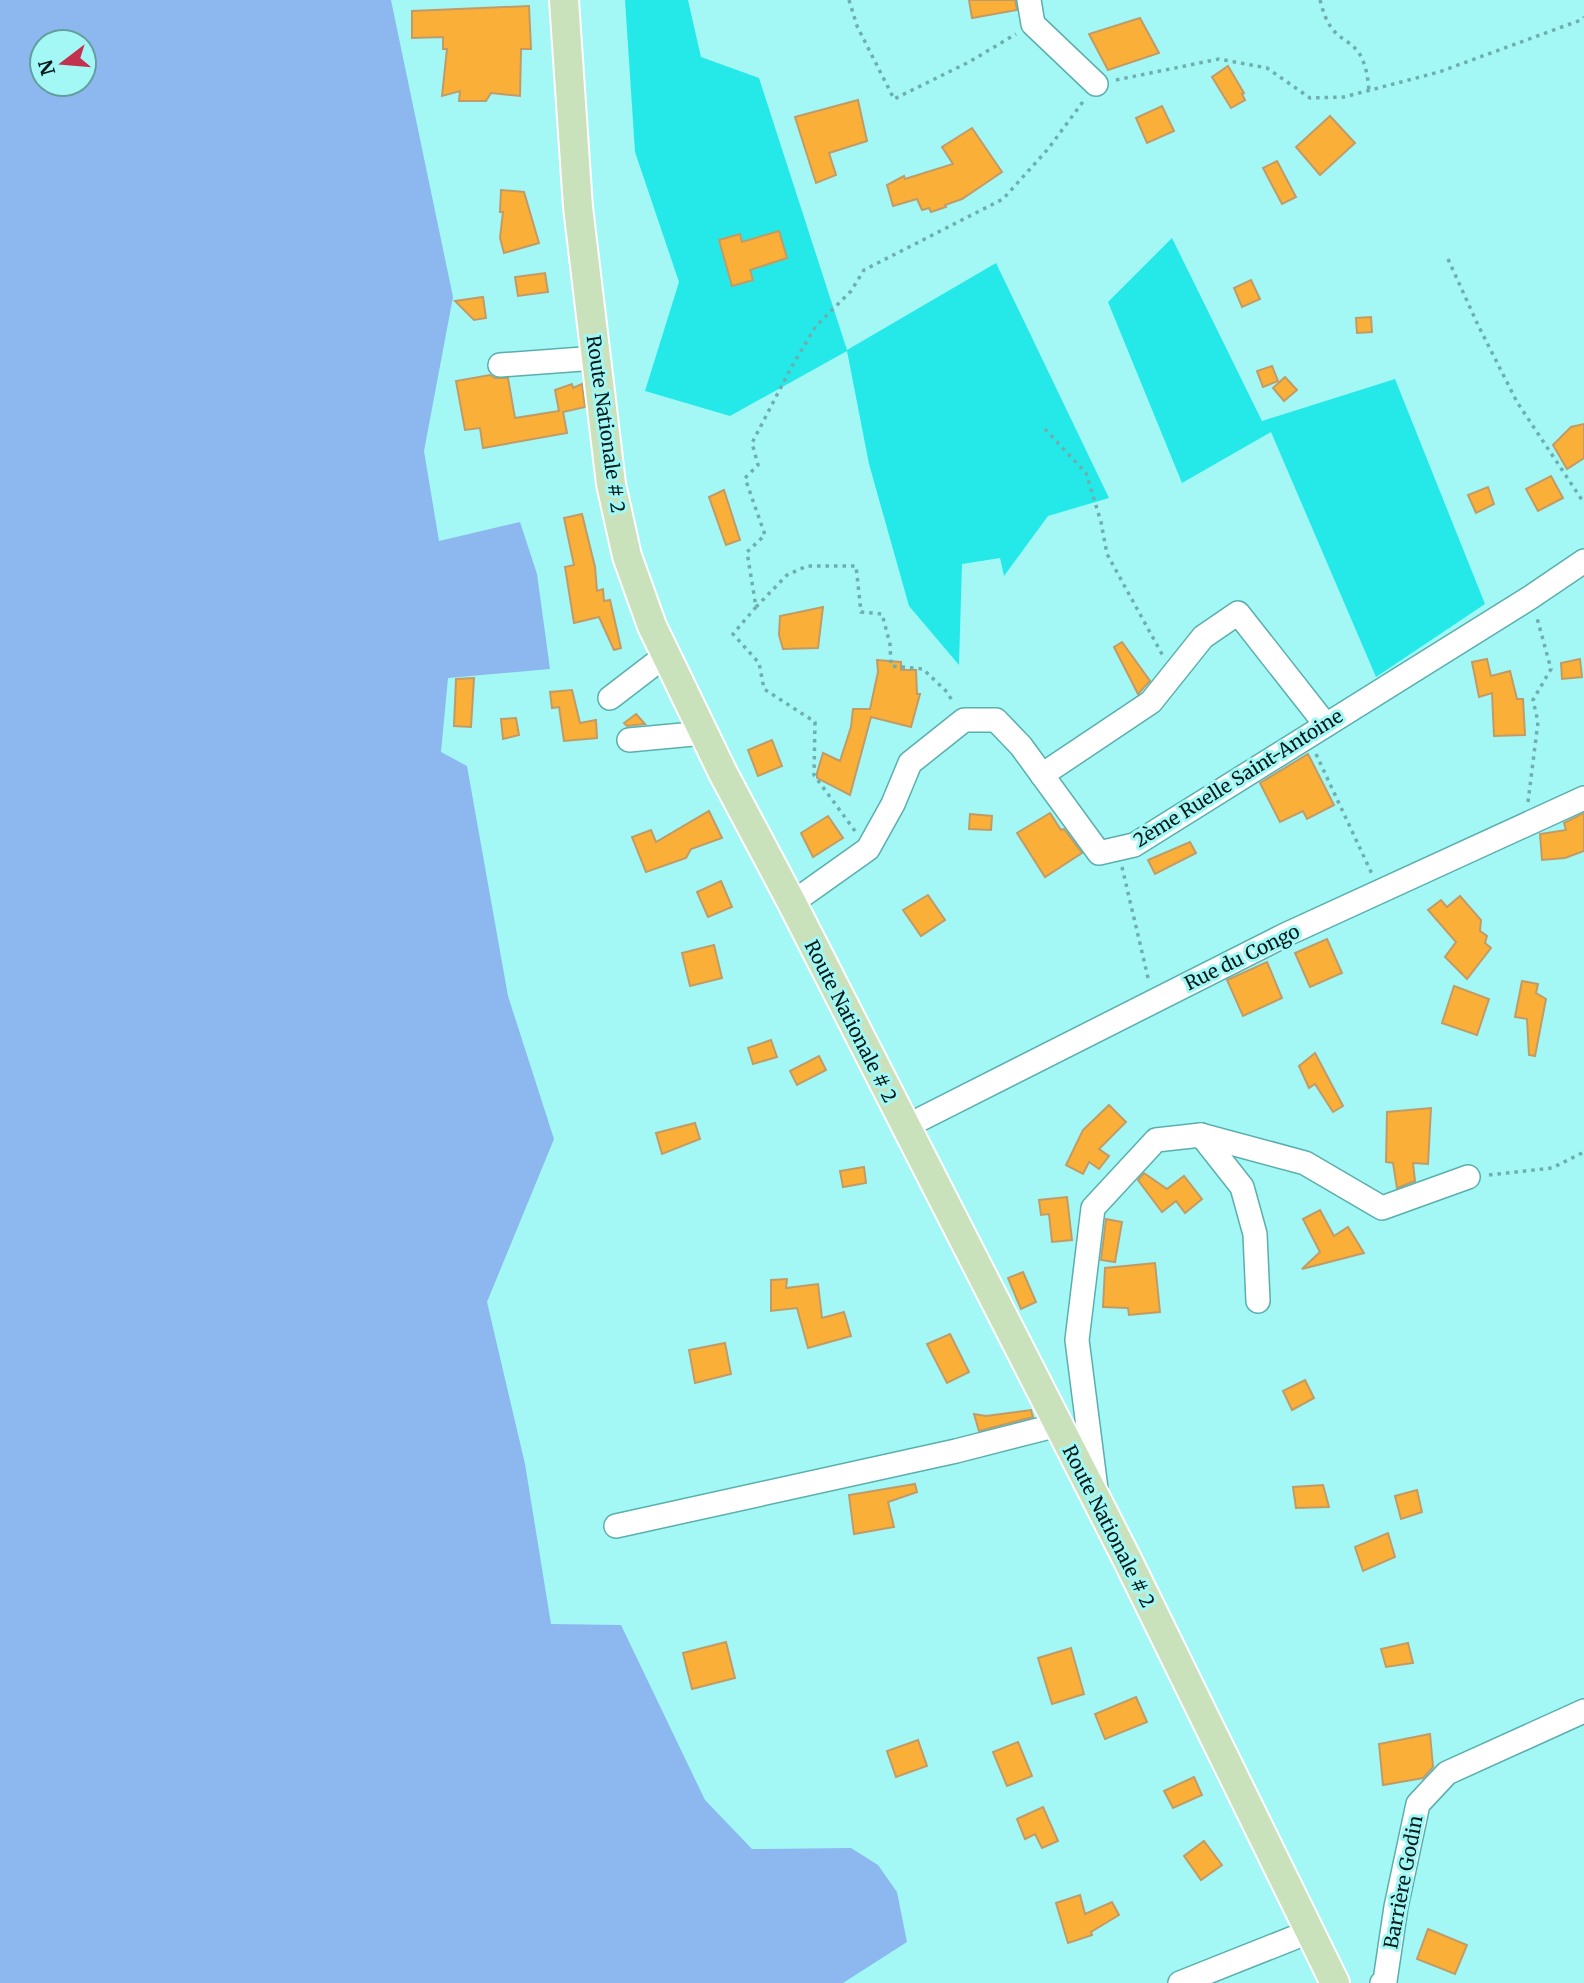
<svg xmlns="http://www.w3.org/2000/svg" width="1584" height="1983" viewBox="0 0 1584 1983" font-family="Merriweather,serif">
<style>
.green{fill:#25e9e9}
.water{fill:#8cb8ef;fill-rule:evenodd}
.building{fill:#fab038;stroke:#c19b67;stroke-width:2}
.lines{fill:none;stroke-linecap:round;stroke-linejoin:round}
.minor-casing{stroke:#5aafae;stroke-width:26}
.major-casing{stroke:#fff;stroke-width:32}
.path{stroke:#6eafae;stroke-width:3.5;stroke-dasharray:3.5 5;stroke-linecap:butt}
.minor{stroke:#fff;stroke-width:23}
.major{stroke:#cae2bc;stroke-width:28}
.labels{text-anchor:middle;stroke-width:6;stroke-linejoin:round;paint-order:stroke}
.street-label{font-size:19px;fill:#011a1a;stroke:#a3f8f6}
</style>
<rect width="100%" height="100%" fill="#a3f8f6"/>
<g class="green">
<polygon points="625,0 688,0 701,57 759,78 847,350 996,263 1109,498 1048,516 1004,576 1000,558 962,564 959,665 909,606 869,464 847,351 730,416 645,391 679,282 635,152"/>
<polygon points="1172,238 1262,421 1395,379 1485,604 1376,677 1271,432 1182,483 1108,302"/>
</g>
<path class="water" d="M0 0H391L453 297 424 451 439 541 520 522 537 574 550 669 448 678 441 752 467 766 508 996 554 1139 487 1302 525 1464 551 1624 621 1625 705 1800 752 1849 851 1848 878 1865 897 1892 907 1942 843 1983H0ZM42 42H84V84H42Z"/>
<g class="building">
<polygon points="969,0 1015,0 1017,10 972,18"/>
<polygon points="529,6 531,49 521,49 520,96 491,93 486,101 459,101 460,91 442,96 447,49 443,49 443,37 412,38 412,11"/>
<polygon points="1140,18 1159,53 1108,70 1089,34"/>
<polygon points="1228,66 1244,93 1242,94 1245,100 1231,108 1212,77"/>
<polygon points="858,100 867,141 829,153 836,175 816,183 795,117"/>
<polygon points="1162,106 1174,131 1147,143 1136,118"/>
<polygon points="1330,116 1355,143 1320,175 1296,147"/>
<polygon points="972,128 1002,172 962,199 945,205 946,207 931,212 929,208 922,210 917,199 893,206 887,185 904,176 905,179 953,164 942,147"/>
<polygon points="1277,161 1296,197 1282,204 1263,168"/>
<polygon points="501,190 524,192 539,243 504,253 500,238 503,212 500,212"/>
<polygon points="779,231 787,258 750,270 753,280 732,286 719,240 740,234 742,242"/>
<polygon points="545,273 548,292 518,296 515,277"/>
<polygon points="1251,280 1260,299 1242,307 1234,288"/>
<polygon points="483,297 486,318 474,320 455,301"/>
<polygon points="1371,317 1372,332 1357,333 1356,318"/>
<polygon points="1272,366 1278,381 1263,387 1257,371"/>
<polygon points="490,375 495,378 508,378 515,418 559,411 555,390 572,384 573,388 582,384 585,407 563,412 567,433 483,448 480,428 465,430 456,381"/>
<polygon points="1285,377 1297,390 1284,401 1273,388"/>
<polygon points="1584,424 1584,458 1567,469 1553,445 1571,427"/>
<polygon points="1551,476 1563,498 1538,511 1526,489"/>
<polygon points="1488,487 1494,504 1476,513 1468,495"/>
<polygon points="724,490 740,540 726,545 709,497"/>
<polygon points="582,514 595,567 597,591 603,589 604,601 610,600 621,648 614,650 599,617 574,623 565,567 574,565 564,518"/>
<polygon points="823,607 818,648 783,649 779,635 780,616"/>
<polygon points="1122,642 1150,681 1138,694 1114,647"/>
<polygon points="1487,659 1491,676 1510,671 1517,699 1523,699 1525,735 1494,736 1492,693 1479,697 1472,662"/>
<polygon points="1580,659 1582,677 1562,679 1561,663"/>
<polygon points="877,660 901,662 901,670 916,670 917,694 920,694 911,727 871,717 850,795 817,778 817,773 823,753 840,761 851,727 853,709 870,709 878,672"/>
<polygon points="474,678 471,727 454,726 456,679"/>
<polygon points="572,690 580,723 596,720 597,738 564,741 559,707 552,708 550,692"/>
<polygon points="636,714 645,724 627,726 624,723"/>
<polygon points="516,718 519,735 503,739 501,719"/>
<polygon points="772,740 782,766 758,776 748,750"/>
<polygon points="1308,754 1334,805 1307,819 1303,811 1280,822 1260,783"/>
<polygon points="709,811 722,838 691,849 686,858 646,872 632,837 651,830 656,842"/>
<polygon points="1050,813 1061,830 1064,829 1082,853 1045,877 1017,833"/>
<polygon points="1584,813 1584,851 1565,858 1542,860 1540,834 1566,830 1564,823"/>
<polygon points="970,814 992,816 991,830 969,829"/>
<polygon points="828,816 843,838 813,857 801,833"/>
<polygon points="1190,842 1196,853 1155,874 1148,860"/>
<polygon points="721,881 732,907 708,917 697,892"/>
<polygon points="928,895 945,920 921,936 903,910"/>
<polygon points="1460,896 1481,920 1480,931 1487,936 1485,943 1491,948 1467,979 1445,957 1456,942 1428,910 1441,900 1447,907"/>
<polygon points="1327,939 1342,973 1310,987 1295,953"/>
<polygon points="714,945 722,978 690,986 682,953"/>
<polygon points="1267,962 1282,998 1243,1016 1227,980"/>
<polygon points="1522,981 1538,984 1536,993 1546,999 1535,1056 1529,1055 1527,1019 1515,1017"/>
<polygon points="1454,986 1489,999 1477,1035 1442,1023"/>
<polygon points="771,1040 777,1057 753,1064 748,1048"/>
<polygon points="1315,1053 1343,1106 1333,1112 1315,1084 1309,1088 1299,1066"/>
<polygon points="819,1056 826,1070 797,1085 790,1071"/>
<polygon points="1109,1105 1126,1122 1099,1149 1109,1156 1099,1169 1089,1162 1083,1174 1066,1165 1083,1130"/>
<polygon points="1431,1108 1428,1164 1413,1163 1415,1181 1397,1188 1393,1163 1386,1162 1387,1112"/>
<polygon points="695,1123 700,1139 662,1154 656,1133"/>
<polygon points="864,1167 866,1183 843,1187 840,1171"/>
<polygon points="1144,1173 1167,1189 1184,1176 1202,1199 1185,1213 1176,1201 1162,1212 1138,1180"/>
<polygon points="1067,1197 1072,1240 1052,1242 1049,1214 1041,1215 1039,1200"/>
<polygon points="1320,1210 1334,1236 1348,1227 1364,1253 1302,1269 1320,1252 1303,1219"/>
<polygon points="1106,1219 1122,1222 1115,1262 1101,1260"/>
<polygon points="1155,1263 1160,1312 1129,1315 1128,1308 1103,1307 1105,1268"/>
<polygon points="1023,1272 1036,1302 1021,1309 1008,1278"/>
<polygon points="787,1279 786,1288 818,1284 822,1318 844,1312 851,1336 808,1348 797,1308 771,1311 771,1280"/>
<polygon points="950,1334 969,1372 947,1383 927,1344"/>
<polygon points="725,1343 731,1374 695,1383 689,1350"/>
<polygon points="1305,1380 1314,1398 1292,1410 1283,1391"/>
<polygon points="1031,1410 1033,1417 979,1431 974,1414 986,1416"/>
<polygon points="915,1484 917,1492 888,1502 894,1527 854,1534 849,1495"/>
<polygon points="1323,1485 1329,1507 1296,1508 1293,1487"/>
<polygon points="1417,1490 1422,1512 1401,1519 1395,1496"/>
<polygon points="1388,1533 1395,1557 1363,1571 1355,1547"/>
<polygon points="726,1642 735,1678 692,1689 683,1653"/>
<polygon points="1408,1643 1413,1663 1386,1667 1381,1649"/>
<polygon points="1071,1648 1084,1694 1052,1704 1038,1658"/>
<polygon points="1136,1697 1147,1722 1105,1739 1095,1714"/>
<polygon points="1430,1734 1433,1767 1423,1778 1383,1785 1379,1744"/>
<polygon points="918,1740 927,1766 896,1777 887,1751"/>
<polygon points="1018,1742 1032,1776 1007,1786 993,1752"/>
<polygon points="1194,1777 1202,1795 1173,1808 1164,1791"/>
<polygon points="1043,1807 1058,1841 1042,1848 1035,1834 1025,1839 1017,1819"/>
<polygon points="1204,1841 1222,1865 1201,1880 1184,1856"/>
<polygon points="1080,1895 1085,1914 1112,1902 1119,1915 1091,1932 1092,1935 1068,1943 1056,1903"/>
<polygon points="1428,1929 1467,1945 1455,1974 1417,1959"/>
</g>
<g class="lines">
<g class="minor-casing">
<g id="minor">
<polyline points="1029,0 1033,24 1096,84"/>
<polyline points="500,365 596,358"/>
<polyline points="610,698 666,655"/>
<polyline points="629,740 704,733"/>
<polyline points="1042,775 1151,702 1203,637 1238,613 1326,725"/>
<polyline points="792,903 868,849 893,804 910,763 964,720 996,720 1021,746 1099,853 1134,845 1531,597 1584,561"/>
<polyline points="905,1127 1285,935 1584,798"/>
<polyline points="1201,1135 1242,1187 1255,1234 1258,1301"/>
<polyline points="1096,1489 1077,1340 1093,1208 1156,1140 1201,1135 1305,1163 1382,1208 1468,1177"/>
<polyline points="616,1526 956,1451 1058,1425"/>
<polyline points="1180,1983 1311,1931"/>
<polyline points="1382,1983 1385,1981 1396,1907 1418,1804 1447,1773 1584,1711"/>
</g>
</g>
<g class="major-casing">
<polyline id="major" points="564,0 578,207 611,484 627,556 652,626 723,773 792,903 1127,1559 1335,1983"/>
</g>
<g class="path">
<polyline points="849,0 857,26 894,99 969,62 1016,34"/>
<path d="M1320 0C1323 11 1326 22 1334 31 1341 39 1352 43 1359 53 1366 64 1368 78 1369 91"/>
<polyline points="1116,80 1219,59 1267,68 1310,98 1344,97 1439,72 1581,20 1584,17"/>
<polyline points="1448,259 1478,325 1517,402 1584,503"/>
<polyline points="1045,429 1086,473 1101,522 1107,554 1163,656"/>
<polyline points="756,607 787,575 807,566 856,566 861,612 882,614 890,644 891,666 923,669 947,692 953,702"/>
<polyline points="1316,754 1372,874"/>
<polyline points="1528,802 1538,722 1533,700 1551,669 1537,618"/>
<polyline points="855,831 814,775 815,722 764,689 759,663 733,634 756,607 747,552 765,535 745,478 758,465 752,443 792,366 816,326 851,291 864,270 1003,199 1048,149 1085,99"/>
<polyline points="1122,867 1149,982"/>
<polyline points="1489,1175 1552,1168 1584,1152"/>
</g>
<use href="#minor" class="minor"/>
<use href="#major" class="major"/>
</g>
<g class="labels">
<g class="street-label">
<text transform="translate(606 424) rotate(82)" y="7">Route Nationale # 2</text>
<text transform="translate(1238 778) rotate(-32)" y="7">2ème Ruelle Saint-Antoine</text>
<text transform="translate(1242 957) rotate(-26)" y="7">Rue du Congo</text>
<text transform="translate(851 1021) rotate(63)" y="7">Route Nationale # 2</text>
<text transform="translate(1109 1526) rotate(63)" y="7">Route Nationale # 2</text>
<text transform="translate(1403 1882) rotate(-79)" y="7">Barrière Godin</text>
</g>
</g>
<g transform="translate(63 63) rotate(254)"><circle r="33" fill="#a3f8f6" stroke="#629f9e" stroke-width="2"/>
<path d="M0-5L12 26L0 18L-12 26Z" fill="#c2324e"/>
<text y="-10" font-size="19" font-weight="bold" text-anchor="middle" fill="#011a1a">N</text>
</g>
</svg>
